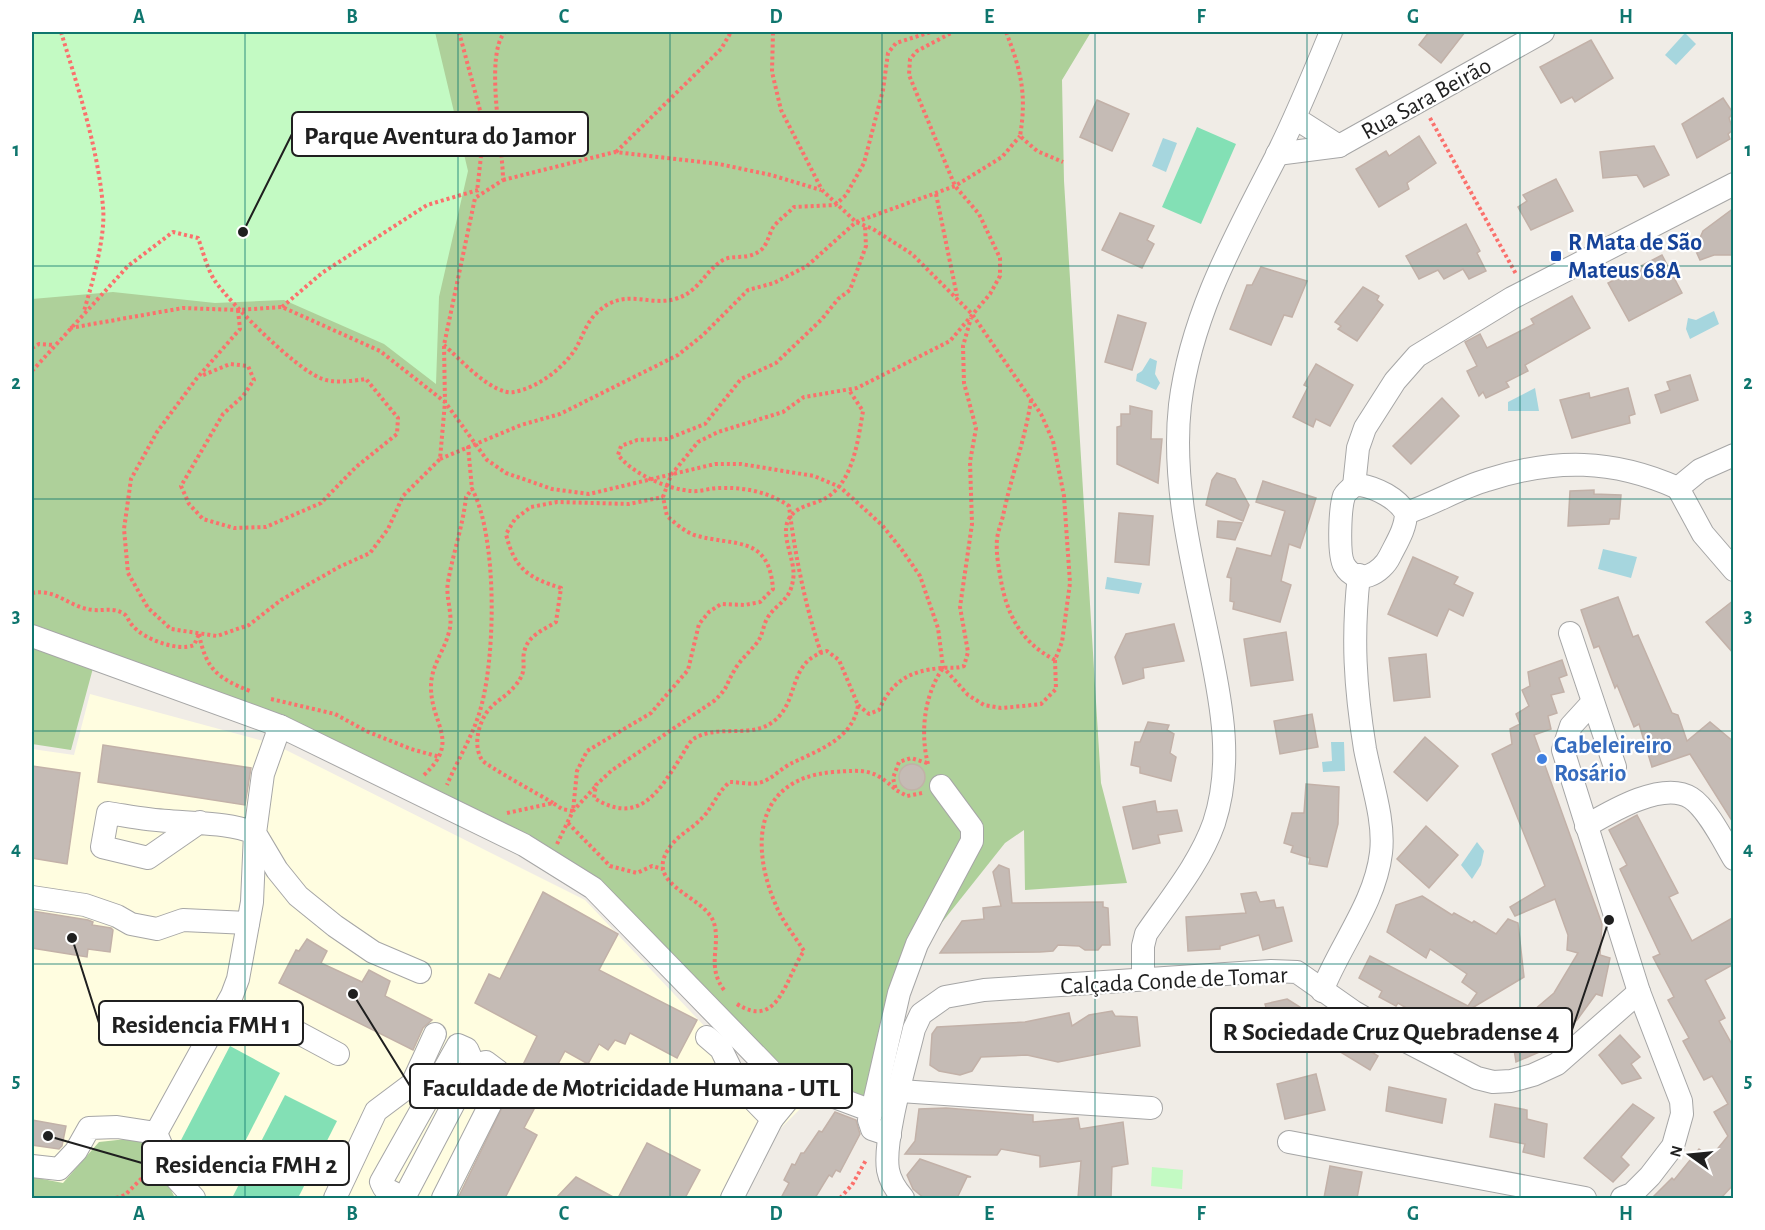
<svg xmlns="http://www.w3.org/2000/svg" width="1765" height="1230" viewBox="0 0 1765 1230" font-family="'Alegreya Sans',sans-serif">
<style>
.education{fill:#fffde0}
.forest{fill:#aed09a}
.park{fill:#c3fac3}
.pitch{fill:#83e0b5}
.water{fill:#a6d6de}
.building{fill:#c5bbb5;stroke:#c2b1a8;stroke-width:1.5}
.lines{fill:none;stroke-linecap:round;stroke-linejoin:round}
.minor-casing{stroke:#a6a6a6;stroke-width:24}
.path{stroke:#fb706c;stroke-width:4;stroke-dasharray:3 3;stroke-linecap:butt}
.minor{stroke:#fff;stroke-width:22}
.grid{fill:none;stroke:#0f766e;stroke-width:1.5;stroke-opacity:0.55}
.transit-dot{fill:#1a4fb4;stroke:#fff;stroke-width:2}
.shop-dot{fill:#3f7fe0;stroke:#fff;stroke-width:2}
.labels{text-anchor:middle;stroke-width:4.5;stroke-linejoin:round;paint-order:stroke}
.street-label{font-size:24px;fill:#1f1f1f;stroke:#fff}
.transit-label{font-size:24px;font-weight:bold;fill:#164399;stroke:#fff;text-anchor:start}
.shop-label{font-size:24px;font-weight:bold;fill:#366cbe;stroke:#fff;text-anchor:start}
.leader{fill:none;stroke:#1f1f1f;stroke-width:2}
.callout-dot{fill:#1f1f1f;stroke:#fff;stroke-width:2}
.callout{fill:#fff;stroke:#1f1f1f;stroke-width:2}
.callout-label{font-size:26px;text-anchor:middle;font-weight:bold;fill:#1f1f1f}
.neatline{fill:none;stroke:#0f766e;stroke-width:2}
.grid-label{font-size:20px;text-anchor:middle;font-weight:bold;fill:#0f766e}
</style>
<rect width="100%" height="100%" fill="#f0ece6"/>
<polygon class="education" points="90,694 274,744 585,900 762,1087 803,1106 757,1152 733,1198 32,1198 32,749 74,755"/>
<g class="forest">
<polygon points="32,32 1091,32 1062,80 1064,181 1101,783 1127,883 1025,890 1024,830 1005,843 893,984 864,1106 786,1069 696,982 527,836 96,657 71,750 32,744"/>
<polygon points="145,1137 175,1198 32,1198 32,1177 63,1183 99,1142"/>
</g>
<g class="park">
<polygon points="32,32 435,32 468,171 439,297 436,384 384,344 284,300 215,303 113,292 32,299"/>
<polygon points="1152,1167 1183,1170 1182,1189 1151,1186"/>
</g>
<g class="pitch">
<polygon points="1197,127 1236,144 1201,224 1162,207"/>
<polygon points="230,1046 280,1073 231,1169 180,1142"/>
<polygon points="285,1095 337,1121 298,1198 232,1198"/>
</g>
<g class="water">
<polygon points="1685,33 1696,44 1676,65 1665,55"/>
<polygon points="1163,138 1177,143 1166,172 1152,166"/>
<polygon points="1714,311 1719,324 1690,339 1686,329 1688,318 1696,320"/>
<polygon points="1150,358 1157,361 1155,374 1160,383 1156,390 1136,381 1137,374 1142,371"/>
<polygon points="1535,388 1539,411 1508,411 1508,402"/>
<polygon points="1603,549 1637,557 1631,578 1598,569"/>
<polygon points="1107,577 1142,583 1139,594 1105,589"/>
<polygon points="1331,742 1344,742 1345,771 1323,772 1322,762 1332,761"/>
<polygon points="1477,842 1484,851 1481,865 1472,879 1461,865"/>
</g>
<g class="building">
<polygon points="1429,32 1465,32 1441,63 1419,45"/>
<polygon points="1591,40 1613,78 1575,102 1572,97 1561,103 1540,67"/>
<polygon points="1723,98 1733,113 1729,118 1733,130 1728,134 1730,139 1697,158 1682,124"/>
<polygon points="1097,100 1129,114 1112,151 1080,137"/>
<polygon points="1419,136 1436,163 1407,183 1409,189 1379,207 1356,169 1386,151 1389,156"/>
<polygon points="1654,146 1669,175 1644,187 1637,175 1603,178 1600,152"/>
<polygon points="1556,179 1573,211 1531,230 1518,207 1527,201 1523,195"/>
<polygon points="1734,208 1734,255 1714,255 1700,260 1695,249 1703,231"/>
<polygon points="1120,213 1154,226 1147,240 1154,244 1142,268 1102,250"/>
<polygon points="1466,224 1480,251 1477,253 1486,271 1469,279 1463,269 1444,279 1438,270 1419,279 1406,256"/>
<polygon points="1662,255 1682,293 1629,321 1608,283"/>
<polygon points="1261,267 1307,281 1292,317 1284,315 1271,345 1230,329 1247,285 1252,285"/>
<polygon points="1363,287 1379,296 1377,300 1383,305 1357,341 1338,329 1341,326 1335,322"/>
<polygon points="1572,296 1590,328 1525,365 1528,371 1506,382 1509,387 1486,398 1483,392 1479,396 1467,371 1477,366 1465,342 1480,334 1487,348 1534,324 1531,319"/>
<polygon points="1118,315 1146,323 1132,370 1105,362"/>
<polygon points="1316,364 1353,385 1330,426 1316,419 1313,427 1293,417 1308,387 1304,385"/>
<polygon points="1690,375 1698,400 1661,413 1655,395 1670,390 1667,382"/>
<polygon points="1628,388 1635,414 1629,416 1630,423 1572,438 1560,400 1589,393 1590,398"/>
<polygon points="1442,398 1459,416 1411,464 1393,446"/>
<polygon points="1130,406 1152,411 1151,439 1162,439 1158,483 1117,464 1117,427 1121,426 1121,414 1130,414"/>
<polygon points="1217,473 1235,479 1249,505 1243,521 1206,505 1212,480"/>
<polygon points="1263,481 1316,498 1300,548 1289,544 1281,581 1291,585 1280,622 1233,609 1234,602 1230,601 1231,578 1227,577 1237,548 1271,556 1285,511 1256,502"/>
<polygon points="1594,490 1594,494 1621,495 1619,519 1610,519 1609,524 1568,526 1570,491"/>
<polygon points="1119,513 1153,516 1149,565 1115,562"/>
<polygon points="1218,521 1242,523 1235,540 1217,537"/>
<polygon points="1413,557 1458,577 1454,584 1473,593 1463,616 1449,609 1437,636 1388,614"/>
<polygon points="1618,597 1633,637 1638,635 1672,713 1678,715 1687,741 1710,722 1734,742 1734,824 1690,754 1652,767 1639,724 1634,727 1617,685 1615,688 1599,646 1594,648 1581,610"/>
<polygon points="1734,600 1734,654 1706,622"/>
<polygon points="1174,624 1184,661 1143,668 1144,678 1123,684 1115,657 1126,634"/>
<polygon points="1286,632 1293,680 1251,686 1244,639"/>
<polygon points="1426,654 1430,697 1394,701 1389,658"/>
<polygon points="1562,660 1567,675 1559,678 1564,692 1551,695 1557,713 1548,716 1551,729 1534,735 1602,924 1600,955 1610,958 1602,996 1596,994 1577,1020 1551,1043 1551,1047 1516,1062 1510,1024 1535,1015 1534,1010 1554,993 1578,953 1567,950 1568,935 1555,899 1515,916 1510,907 1545,886 1492,754 1512,744 1510,729 1520,724 1516,714 1529,706 1522,690 1530,686 1528,672"/>
<polygon points="1312,714 1318,747 1280,754 1274,721"/>
<polygon points="1148,722 1169,725 1167,730 1174,734 1170,753 1176,757 1171,781 1140,773 1140,767 1131,765 1135,742 1140,742"/>
<polygon points="1425,737 1458,766 1427,801 1394,772"/>
<polygon points="103,745 251,768 245,805 98,782"/>
<circle cx="912" cy="777" r="13"/>
<polygon points="32,766 80,773 67,864 32,858"/>
<polygon points="1306,784 1339,787 1338,824 1327,867 1309,864 1310,858 1291,852 1293,846 1284,843 1292,813 1304,813"/>
<polygon points="1155,801 1157,812 1177,810 1182,831 1158,835 1160,843 1133,849 1123,807"/>
<polygon points="1637,815 1678,893 1669,897 1692,941 1734,917 1734,964 1705,980 1725,1018 1719,1021 1734,1048 1734,1184 1721,1198 1652,1198 1672,1178 1674,1180 1699,1149 1710,1158 1728,1136 1714,1112 1728,1104 1712,1076 1704,1080 1683,1041 1689,1038 1668,1000 1674,997 1653,957 1660,954 1620,869 1627,865 1609,830"/>
<polygon points="1426,826 1458,855 1429,888 1397,859"/>
<polygon points="999,865 1009,869 1012,903 1103,902 1103,907 1108,908 1110,945 1102,945 1098,950 1085,950 1079,946 1058,945 1053,951 1040,952 940,953 962,921 984,919 983,908 1001,906 993,872"/>
<polygon points="543,892 618,934 599,970 697,1020 677,1058 630,1033 625,1044 615,1040 608,1050 599,1044 588,1064 565,1051 524,1128 537,1135 505,1198 458,1198 537,1036 475,1003 489,974 500,979"/>
<polygon points="1256,892 1260,902 1274,900 1276,908 1283,907 1292,941 1263,950 1259,935 1220,946 1220,949 1188,951 1186,917 1246,913 1241,894"/>
<polygon points="1422,896 1452,915 1454,913 1472,923 1474,921 1496,934 1508,919 1518,923 1524,977 1472,1008 1480,1012 1477,1019 1486,1023 1476,1040 1455,1025 1450,1034 1398,1003 1396,1006 1379,997 1382,991 1359,978 1370,956 1468,1006 1477,993 1462,982 1467,974 1430,949 1426,958 1387,932 1396,905"/>
<polygon points="32,911 88,920 93,922 92,925 111,928 113,930 110,952 88,949 87,957 32,948"/>
<polygon points="307,939 327,951 321,963 362,982 369,970 390,981 385,996 432,1020 423,1028 413,1050 279,983 296,950 299,951"/>
<polygon points="1287,999 1378,1056 1370,1070 1306,1031 1308,1041 1277,1047 1265,1004"/>
<polygon points="1112,1011 1115,1016 1137,1017 1140,1046 1058,1062 1027,1055 981,1057 972,1071 960,1075 939,1071 930,1065 932,1034 937,1027 1025,1022 1069,1013 1072,1026 1089,1015"/>
<polygon points="1620,1035 1640,1057 1631,1064 1641,1078 1622,1084 1599,1055"/>
<polygon points="1316,1074 1325,1110 1285,1119 1277,1084"/>
<polygon points="1389,1087 1446,1099 1442,1123 1386,1111"/>
<polygon points="1495,1104 1527,1110 1527,1119 1547,1124 1544,1157 1523,1152 1525,1144 1490,1137"/>
<polygon points="1633,1104 1654,1118 1621,1157 1629,1165 1613,1182 1584,1158"/>
<polygon points="946,1108 1033,1115 1033,1122 1078,1118 1080,1129 1123,1122 1128,1164 1112,1167 1111,1198 1078,1198 1081,1161 1040,1167 1040,1156 1001,1149 997,1155 905,1154 915,1141 919,1109"/>
<polygon points="835,1112 856,1120 860,1134 840,1172 836,1170 832,1177 829,1175 815,1198 781,1198 789,1183 784,1180 792,1164 795,1165 801,1153 804,1153 819,1131 822,1132"/>
<polygon points="32,1120 66,1126 62,1146 59,1149 32,1145"/>
<polygon points="647,1143 700,1170 685,1198 618,1198"/>
<polygon points="920,1159 971,1177 967,1177 957,1198 924,1198 913,1189 907,1175"/>
<polygon points="1330,1166 1362,1172 1357,1198 1324,1198"/>
<polygon points="576,1177 615,1198 556,1198"/>
</g>
<g class="lines">
<g class="minor-casing">
<g id="minor">
<polyline points="1295,118 1339,146"/>
<polyline points="1277,154 1339,146 1543,32"/>
<path d="M1360 485C1377 488 1397 498 1406 513 1406 528 1397 542 1390 556 1382 573 1357 588 1344 565 1338 554 1340 508 1344 496 1346 492 1350 489 1354 486Z"/>
<polyline points="1354,486 1358,448 1365,428 1395,381 1417,356 1512,298 1734,184"/>
<polyline points="1678,488 1703,534 1734,570"/>
<polyline points="1678,488 1700,470 1734,455"/>
<path d="M1406 513C1434 504 1459 488 1487 480 1555 458 1613 459 1678 488"/>
<polyline points="1570,633 1615,767"/>
<polyline points="32,636 280,726 524,845 593,888 775,1075 872,1111 869,1120 872,1129 890,1135"/>
<polyline points="1592,703 1571,726 1563,750 1639,992 1681,1101 1682,1114 1673,1146 1650,1176 1632,1194 1622,1198"/>
<polyline points="280,726 263,774 255,833 277,870 298,896 335,926 373,952 420,972"/>
<path d="M1586 826C1610 812 1663 780 1691 798 1707 808 1724 842 1734 859"/>
<polyline points="32,897 85,905 117,916 131,924 157,929 183,920 248,923"/>
<path d="M1143 978V946L1146 934C1170 899 1200 863 1214 823 1233 765 1222 706 1210 648 1194 568 1171 487 1180 405 1191 314 1236 235 1277 155 1297 115 1314 73 1331 32"/>
<path d="M1322 991C1340 945 1375 903 1381 853 1385 820 1371 781 1365 749 1355 687 1352 637 1359 575"/>
<polyline points="225,1008 249,1018 284,1025 338,1054"/>
<polyline points="707,1037 721,1049 738,1084 772,1119 732,1198"/>
<polyline points="900,1091 1151,1108"/>
<polyline points="872,1111 899,993 917,944 972,841 972,828 941,786"/>
<polyline points="772,1119 800,1085"/>
<polyline points="156,1133 175,1177 194,1198"/>
<polyline points="1289,1142 1585,1198"/>
<path d="M32 1166 59 1169 76 1151 89 1128 117 1127 156 1133 232 995 238 979 252 902 255 833C227 822 198 824 168 821 148 820 128 816 108 813L102 847 148 858 200 822"/>
<polyline points="335,1198 376,1111 412,1084 435,1034"/>
<polyline points="404,1198 474,1065 467,1049 458,1045 381,1182 384,1188 404,1198"/>
<polyline points="443,1198 503,1079 498,1071 486,1062 474,1065"/>
<path d="M903 1198C896 1190 890 1181 888 1170 883 1139 906 1063 914 1029L921 1014 945 997 984 990 1271 971 1297 972 1354 1012 1396 1036 1477 1078 1493 1082 1511 1081 1533 1075 1557 1064 1639 992"/>
</g>
</g>
<g class="path">
<path d="M61 32C78 88 98 148 103 207 106 236 92 284 84 311"/>
<polyline points="459,32 481,114 481,156 477,192"/>
<path d="M1006 32C1021 70 1027 95 1020 136L1037 151 1063 162"/>
<polyline points="1430,118 1516,274"/>
<polyline points="616,152 721,49 731,32"/>
<polyline points="503,180 615,152 719,164 771,175 821,190"/>
<polyline points="936,194 957,296"/>
<polyline points="282,307 322,273 427,205 478,190"/>
<path d="M238 310 240 329 197 378 157 432 131 479 124 529 128 573 148 608 171 629 217 636 249 625 281 600 339 567 370 553 388 529 403 496 440 459 445 402 444 345 475 198 503 180C503 145 484 55 505 32"/>
<polyline points="70,328 183,308 238,310 282,307 380,351 445,402 487,460 506,473 552,489 589,494 715,464 741,464 814,476 840,487 882,525 902,550 920,576 938,628 943,667 968,695 984,705 1001,708 1023,706 1041,704 1056,689 1055,660 1062,642 1070,583 1064,496 1053,441 1041,414 972,314 912,254 873,229 856,222 822,190 781,110 772,72 773,32"/>
<path d="M444 345C460 359 493 396 514 392 537 388 564 368 576 348 584 334 587 320 600 310 627 287 651 308 678 298 699 291 705 271 723 260 734 254 747 261 761 250 768 244 769 233 774 226 780 219 788 213 794 207L835 205 846 195 864 163 883 90 888 53 896 43 931 32"/>
<polyline points="32,348 39,344 54,345"/>
<path d="M32 371 128 266 173 232 198 238C203 251 207 269 215 281 232 305 294 367 320 378 333 384 352 381 366 379L398 418 397 434 356 467 321 503 266 527 234 528 203 519 189 504 181 486 223 414 243 396 254 380 248 366 230 364 201 376"/>
<path d="M1031 400C1025 440 1011 477 1003 516 1001 524 998 531 997 539 996 551 998 564 1000 575 1006 613 1020 642 1055 660"/>
<polyline points="468,446 472,489"/>
<polyline points="440,459 521,425 560,414 678,355 703,335 748,290 774,283 807,266 856,222 955,186 1002,157 1020,136"/>
<path d="M32 593C56 588 70 608 93 610 105 611 113 607 124 614 128 616 128 621 132 625 143 639 178 652 194 645L199 634"/>
<path d="M199 634C206 669 217 678 250 691"/>
<path d="M821 653C805 605 795 555 789 506 769 492 744 487 719 488 710 488 700 492 691 491 667 489 633 474 618 455L621 446 637 440 667 439 705 424 741 379 776 363 822 319 838 299 850 290 866 246 865 226"/>
<polyline points="271,699 335,714 366,731 411,749 440,757"/>
<path d="M858 705 869 714 879 710C892 681 909 671 941 668 950 667 955 669 964 666L968 652 960 607 972 524 970 462 976 428 964 383 963 346 971 318"/>
<path d="M928 764C920 733 924 695 943 668"/>
<path d="M424 775C461 741 431 725 431 687 431 665 444 652 449 632 454 615 445 598 448 582 453 553 463 526 466 497L472 489C498 537 496 662 479 714 471 739 457 761 447 785"/>
<polyline points="922,793 907,796 896,790 893,778 899,762 911,758 927,763"/>
<path d="M553 803C542 796 485 765 482 760 473 746 478 725 487 712 495 701 506 697 514 687 530 669 520 663 525 649 529 635 545 629 556 622L561 588C528 578 514 568 506 534L515 519 531 507 557 502 629 504 663 497"/>
<path d="M507 813 553 803 562 809 573 811 577 771 587 751 651 713 688 670 699 624 709 612 721 604 745 605 760 602 773 589C769 534 734 547 694 535 684 531 675 523 667 516L663 497 671 475 698 442 718 432 783 412 804 397 857 388 950 341 990 294 1000 276V258L979 214 955 186 909 75 910 59 917 51 953 32"/>
<polyline points="568,823 610,866 637,873 652,866 663,869"/>
<polyline points="557,844 573,811 596,786"/>
<path d="M724 990C706 966 721 946 714 923 705 894 636 885 674 842 682 833 694 827 702 818 714 806 717 792 730 782 739 782 750 785 758 783 770 781 779 770 790 764 816 751 853 740 858 705L839 660 827 651C787 661 800 701 774 721 752 739 720 724 695 738 688 742 684 753 679 760 657 795 637 825 594 798L596 785 611 771 714 701C729 687 725 686 734 671 740 659 753 650 760 638 763 632 764 623 768 617 778 602 790 601 793 580 797 561 778 534 790 517 798 506 811 505 822 500 853 486 858 440 863 411L849 390"/>
<path d="M737 1004C779 1031 786 976 804 951 797 940 788 928 781 916 750 855 749 779 833 772 864 770 873 768 896 790"/>
<polyline points="116,1198 125,1195 149,1171"/>
<polyline points="840,1198 852,1185 866,1160"/>
</g>
<use href="#minor" class="minor"/>
</g>
<path class="grid" d="M245 32V1198M458 32V1198M670 32V1198M882 32V1198M1095 32V1198M1307 32V1198M1520 32V1198M32 266H1734M32 499H1734M32 731H1734M32 964H1734"/>
<rect class="transit-dot" x="1550" y="250" width="12" height="12" rx="3"/>
<circle class="shop-dot" cx="1542" cy="759" r="6"/>
<g class="labels">
<g class="street-label">
<text transform="translate(1426 98) rotate(-29)" y="8">Rua Sara Beirão</text>
<text transform="translate(1174 980) rotate(-3)" y="8">Calçada Conde de Tomar</text>
</g>
<g class="transit-label">
<text x="1568" y="250">R Mata de São<tspan x="1568" dy="28">Mateus 68A</tspan></text>
</g>
<g class="shop-label">
<text x="1554" y="753">Cabeleireiro<tspan x="1554" dy="28">Rosário</tspan></text>
</g>
</g>
<path class="leader" d="M243 232L292 134M72 938L99 1023M1609 920L1572 1030M353 994L410 1086M48 1136L142 1163"/>
<g class="callout-dot">
<circle cx="243" cy="232" r="6"/>
<circle cx="72" cy="938" r="6"/>
<circle cx="1609" cy="920" r="6"/>
<circle cx="353" cy="994" r="6"/>
<circle cx="48" cy="1136" r="6"/>
</g>
<g class="callout">
<rect x="292" y="112" width="296" height="44" rx="6"/>
<rect x="99" y="1001" width="204" height="44" rx="6"/>
<rect x="1211" y="1008" width="361" height="44" rx="6"/>
<rect x="410" y="1064" width="442" height="44" rx="6"/>
<rect x="142" y="1141" width="207" height="44" rx="6"/>
</g>
<g class="callout-label">
<text x="440" y="144">Parque Aventura do Jamor</text>
<text x="201" y="1033">Residencia FMH 1</text>
<text x="1391" y="1040">R Sociedade Cruz Quebradense 4</text>
<text x="631" y="1096">Faculdade de Motricidade Humana - UTL</text>
<text x="246" y="1173">Residencia FMH 2</text>
</g>
<rect width="1765" height="1230" fill="none" stroke="#ffffff" stroke-width="66"/>
<g transform="translate(1690 1155) rotate(285)" stroke="#ffffff" stroke-width="4.5" paint-order="stroke">
<path d="M0-4.5L10 22L0 15L-10 22Z" fill="#1f1f1f"/>
<text y="-9" font-size="16" font-weight="bold" text-anchor="middle" fill="#1f1f1f">N</text>
</g>
<rect x="33" y="33" width="1699" height="1164" class="neatline"/>
<g class="grid-label">
<text x="139" y="23">A</text>
<text x="352" y="23">B</text>
<text x="564" y="23">C</text>
<text x="776" y="23">D</text>
<text x="989" y="23">E</text>
<text x="1201" y="23">F</text>
<text x="1413" y="23">G</text>
<text x="1626" y="23">H</text>
<text x="16" y="156">1</text>
<text x="1748" y="156">1</text>
<text x="16" y="389">2</text>
<text x="1748" y="389">2</text>
<text x="16" y="622">3</text>
<text x="1748" y="622">3</text>
<text x="16" y="855">4</text>
<text x="1748" y="855">4</text>
<text x="16" y="1087">5</text>
<text x="1748" y="1087">5</text>
<text x="139" y="1220">A</text>
<text x="352" y="1220">B</text>
<text x="564" y="1220">C</text>
<text x="776" y="1220">D</text>
<text x="989" y="1220">E</text>
<text x="1201" y="1220">F</text>
<text x="1413" y="1220">G</text>
<text x="1626" y="1220">H</text>
</g>
</svg>
